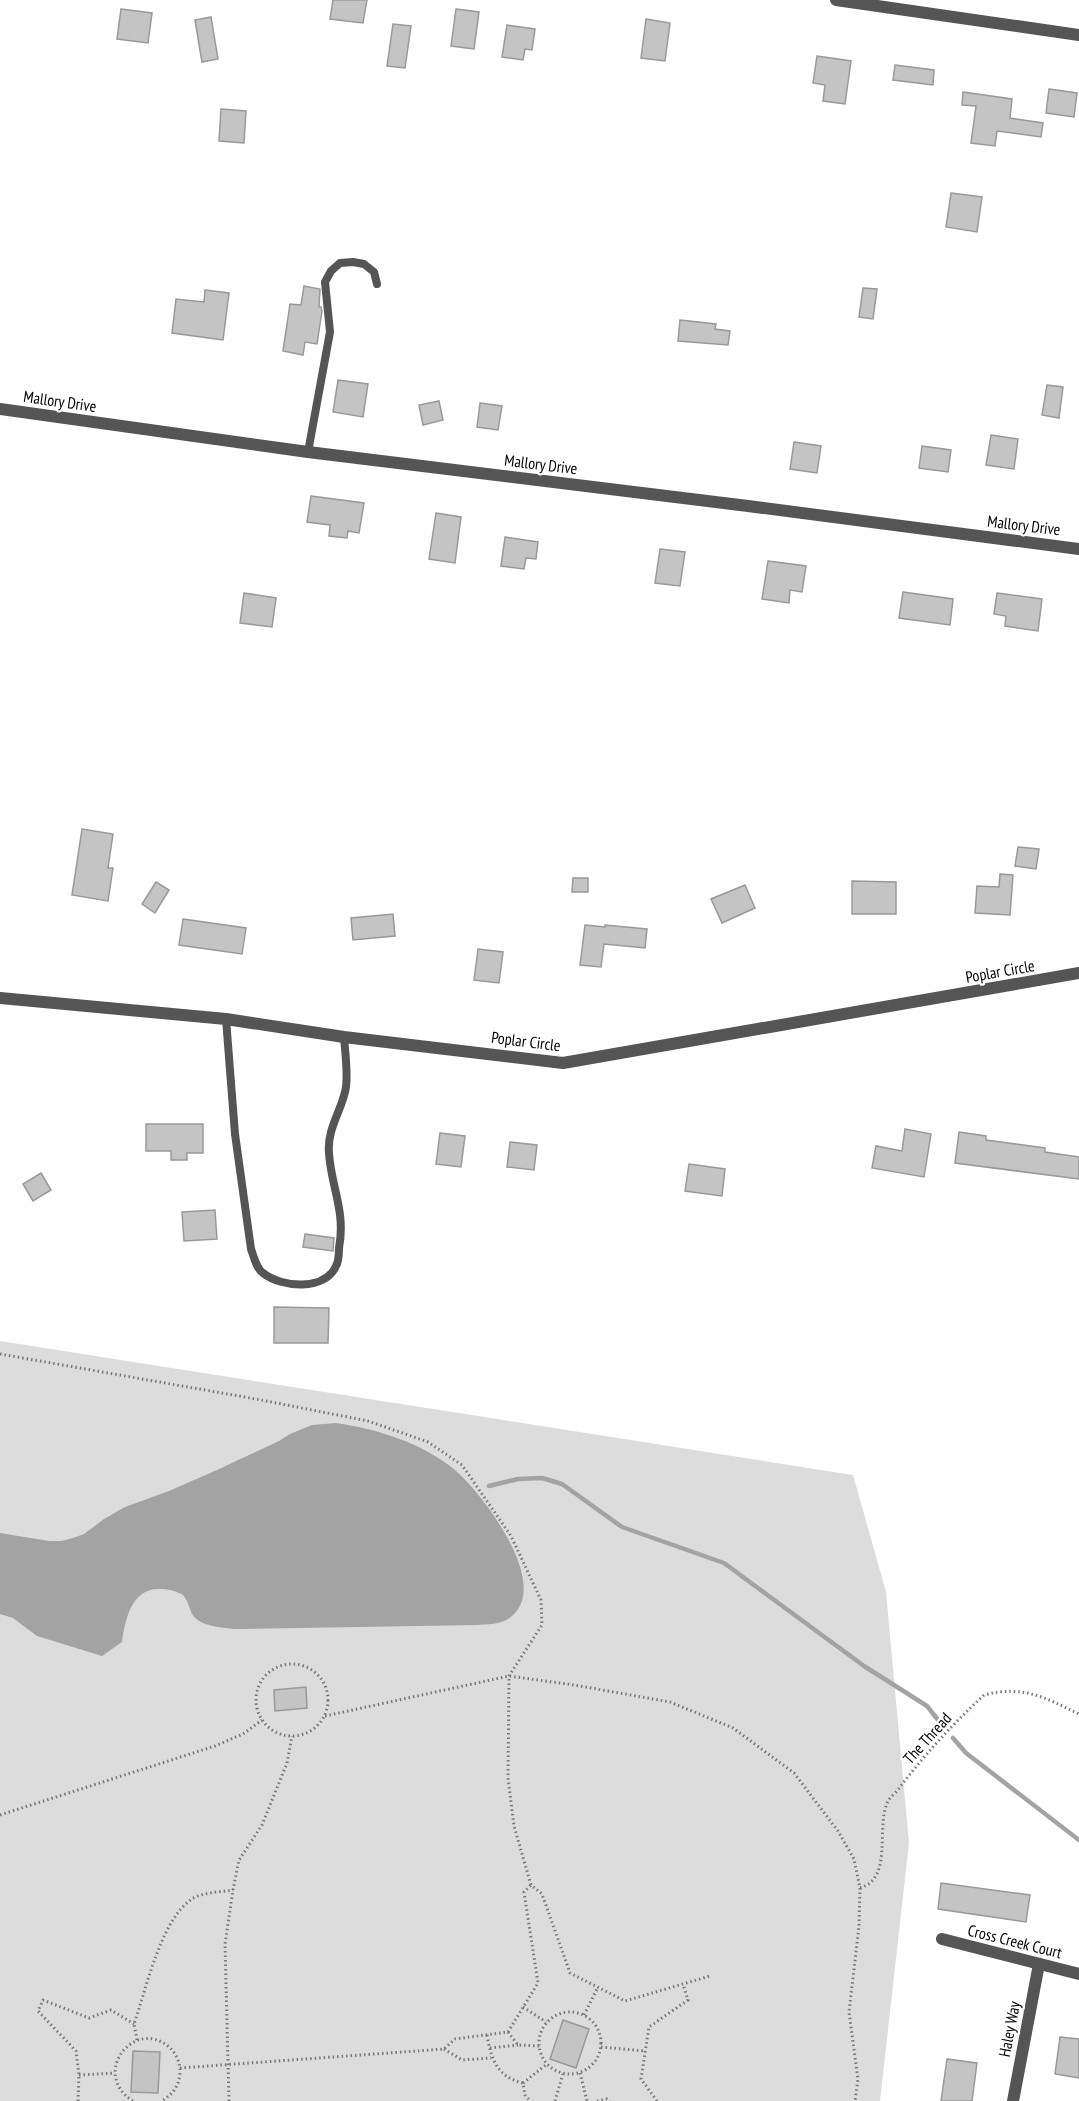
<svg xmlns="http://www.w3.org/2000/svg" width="1079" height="2101" viewBox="0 0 1079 2101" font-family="'PT Sans Narrow',sans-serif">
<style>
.green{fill:#dcdcdc}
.water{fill:#a3a3a3}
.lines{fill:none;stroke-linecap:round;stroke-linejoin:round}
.stream{stroke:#a3a3a3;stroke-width:4.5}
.building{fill:#c4c4c4;stroke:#999;stroke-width:1.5}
.path{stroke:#777;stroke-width:3;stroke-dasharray:1.5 3;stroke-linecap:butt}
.lane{stroke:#555;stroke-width:8}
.street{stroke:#555;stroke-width:12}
.labels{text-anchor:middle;stroke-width:4.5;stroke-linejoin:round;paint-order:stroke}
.street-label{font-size:16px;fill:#000;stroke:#fff}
</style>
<rect width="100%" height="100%" fill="#fff"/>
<polygon class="green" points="0,1341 853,1475 886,1592 909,1843 880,2101 0,2101"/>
<path class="water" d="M336 1423C378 1429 422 1443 455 1470 482 1493 551 1583 512 1616 502 1625 488 1624 477 1625L234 1629C221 1627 200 1627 192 1614 189 1607 188 1601 183 1595 176 1591 169 1589 160 1589 132 1588 125 1619 122 1642L102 1656 37 1636 13 1618 0 1614V1533L49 1541H61L73 1538 84 1534 104 1519 125 1507 169 1491 217 1470 279 1441 290 1434 312 1425Z"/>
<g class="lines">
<g class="stream">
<polyline points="489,1486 518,1479 542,1478 562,1484 622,1527 724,1563 864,1666 927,1706 942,1725"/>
<polyline points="953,1738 966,1753 1079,1840"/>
</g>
</g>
<g class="building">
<polygon points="333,0 367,0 363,23 330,19"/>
<polygon points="121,9 152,13 148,43 117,39"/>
<polygon points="456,9 479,12 474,49 451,46"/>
<polygon points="211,17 218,59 202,62 195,20"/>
<polygon points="646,19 670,23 665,61 641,58"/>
<polygon points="393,24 411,26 405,68 387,66"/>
<polygon points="507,25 535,29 532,50 525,49 523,60 502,57"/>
<polygon points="817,56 851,61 845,104 823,101 825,85 813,83"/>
<polygon points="895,65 934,70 933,85 893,80"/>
<polygon points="1049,89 1077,93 1074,117 1046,113"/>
<polygon points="963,92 1012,99 1010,118 1043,123 1041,137 997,131 995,146 971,143 976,106 962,105"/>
<polygon points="221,109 246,111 244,143 219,141"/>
<polygon points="951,193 982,197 977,232 946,227"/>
<polygon points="304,286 320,289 319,307 321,307 322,311 317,344 305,342 303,355 283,351 290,304 301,305"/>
<polygon points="863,288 877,289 873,319 859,317"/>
<polygon points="205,290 229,293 223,340 172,333 176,299 204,302"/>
<polygon points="680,320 716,324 715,329 730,331 728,345 678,341"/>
<polygon points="338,380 368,384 363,417 333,412"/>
<polygon points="1047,385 1063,387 1059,418 1042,415"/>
<polygon points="439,401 443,420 423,425 419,405"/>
<polygon points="480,403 502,406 498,430 477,427"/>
<polygon points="991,435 1018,439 1014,469 986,465"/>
<polygon points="794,442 821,446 817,473 790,469"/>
<polygon points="922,446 951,450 948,472 919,468"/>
<polygon points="311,496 364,503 359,533 348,531 347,538 329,536 330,525 307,522"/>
<polygon points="436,513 461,517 455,563 429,559"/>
<polygon points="505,537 538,542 536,559 526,558 524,569 501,566"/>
<polygon points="660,549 685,552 680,586 655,583"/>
<polygon points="768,561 806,566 802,592 790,590 789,603 762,599"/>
<polygon points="903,592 953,599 950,625 899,618"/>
<polygon points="244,593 276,598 272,627 240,623"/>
<polygon points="997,593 1042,599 1038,631 1005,626 1006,616 994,614"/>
<polygon points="82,829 113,834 108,868 113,868 108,901 72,895"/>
<polygon points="1018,847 1039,849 1036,869 1015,866"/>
<polygon points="1000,874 1013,875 1010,915 975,913 977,886 999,887"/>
<polygon points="573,878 588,878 588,892 572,892"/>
<polygon points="852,881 896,882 896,914 852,914"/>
<polygon points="156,882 169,890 155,913 142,904"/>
<polygon points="745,885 755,908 722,923 711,899"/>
<polygon points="393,914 395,936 353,940 351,918"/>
<polygon points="183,919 246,928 242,954 179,945"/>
<polygon points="585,925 605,927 605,925 647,929 645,948 604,944 601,967 580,965"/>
<polygon points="478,949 503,952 499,983 474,980"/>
<polygon points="146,1124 203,1124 203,1153 187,1153 187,1160 171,1160 171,1151 146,1151"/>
<polygon points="905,1129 931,1134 924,1177 872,1168 876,1146 902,1151"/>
<polygon points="959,1132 986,1136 986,1140 1045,1148 1045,1152 1079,1157 1079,1179 955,1163"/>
<polygon points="440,1133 465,1136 461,1167 436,1164"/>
<polygon points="510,1142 537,1145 534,1170 507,1167"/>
<polygon points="689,1164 725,1169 722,1196 685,1191"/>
<polygon points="41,1173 51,1190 33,1201 23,1184"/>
<polygon points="215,1210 217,1239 184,1241 182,1212"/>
<polygon points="305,1234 334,1238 333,1251 303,1247"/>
<polygon points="274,1307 329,1308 328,1343 274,1343"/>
<polygon points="306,1687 307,1708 275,1711 274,1690"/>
<polygon points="941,1883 1030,1895 1026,1922 938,1909"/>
<polygon points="563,2020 589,2029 576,2068 550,2059"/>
<polygon points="1060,2037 1079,2039 1079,2078 1055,2074"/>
<polygon points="133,2051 160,2052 158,2093 131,2092"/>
<polygon points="947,2059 977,2063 972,2101 941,2101"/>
</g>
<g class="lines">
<g class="path">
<polyline points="0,1354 256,1399 368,1421 428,1442 462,1465 511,1536 541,1600 542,1625 509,1676 508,1778 514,1826 531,1885 542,1894 570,1973 625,2001 710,1976"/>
<circle cx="292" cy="1700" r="36"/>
<polyline points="325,1716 509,1676 574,1685 670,1702 733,1728 794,1773 838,1831 854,1859 860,1888 859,1926 849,2012 858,2079 855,2101"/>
<polyline points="0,1815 215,1746 243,1734 262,1720"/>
<path d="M860 1888C894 1878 875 1827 888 1801 891 1796 897 1792 900 1787 925 1754 953 1724 984 1695 1023 1685 1044 1697 1079 1714"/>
<polyline points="523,2007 546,2022"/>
<circle cx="570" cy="2043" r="31"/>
<polyline points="584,2015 598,1987"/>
<polyline points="508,2032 518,2045 539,2046"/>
<path d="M487 2035C491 2059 497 2077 523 2083L525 2095 530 2101"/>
<path d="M137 2040 134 2024C146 1990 161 1919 192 1899 203 1892 220 1892 233 1890"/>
<polyline points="601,2047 645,2051"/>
<polyline points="490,2048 518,2045"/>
<polyline points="444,2049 462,2060 491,2058"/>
<polyline points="180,2068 444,2049 455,2039 508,2032 538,1983 524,1892 531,1885"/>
<polyline points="580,2073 587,2101"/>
<polyline points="79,2075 115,2073"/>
<polyline points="523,2083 547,2064"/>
<polyline points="78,2101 79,2075 76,2051 38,2011 43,2000 89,2018 111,2010 134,2024"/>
<path d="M133 2101C90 2074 134 2017 169 2047 176 2053 180 2062 180 2071 180 2085 173 2094 162 2101"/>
<polyline points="229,2101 225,1944 233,1890 239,1860 262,1825 287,1763 292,1736"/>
<polyline points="555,2101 563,2074"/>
<polyline points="597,2101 607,2099 610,2101"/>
<polyline points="657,2101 641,2079 649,2027 688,2000 683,1984"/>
</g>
<g class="lane">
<polyline points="308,452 330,332 325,282 331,271 340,263 353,262 364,264 374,272 377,284"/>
<path d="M226 1019 235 1134 251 1249C254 1257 256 1268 263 1273 282 1288 325 1291 336 1266 339 1261 339 1253 339 1248 346 1211 331 1187 329 1153 327 1130 340 1113 345 1092 349 1078 345 1052 344 1037"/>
</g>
<g class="street">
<polyline points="836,0 1079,35"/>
<polyline points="0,409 308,452 748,506 1079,549"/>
<polyline points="0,998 226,1019 344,1037 563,1063 1079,973"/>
<polyline points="942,1939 1079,1974"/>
<polyline points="1013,2101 1039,1964"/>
</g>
</g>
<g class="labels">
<g class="street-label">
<text transform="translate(60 401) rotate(8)" y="6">Mallory Drive</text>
<text transform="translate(541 464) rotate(7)" y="6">Mallory Drive</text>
<text transform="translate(1024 525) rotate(7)" y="6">Mallory Drive</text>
<text transform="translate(1000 971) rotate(-10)" y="6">Poplar Circle</text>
<text transform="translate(526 1041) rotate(7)" y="6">Poplar Circle</text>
<text transform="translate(927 1738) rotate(-48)" y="6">The Thread</text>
<text transform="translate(1015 1941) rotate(14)" y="6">Cross Creek Court</text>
<text transform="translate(1009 2029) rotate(-79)" y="6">Haley Way</text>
</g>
</g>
</svg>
